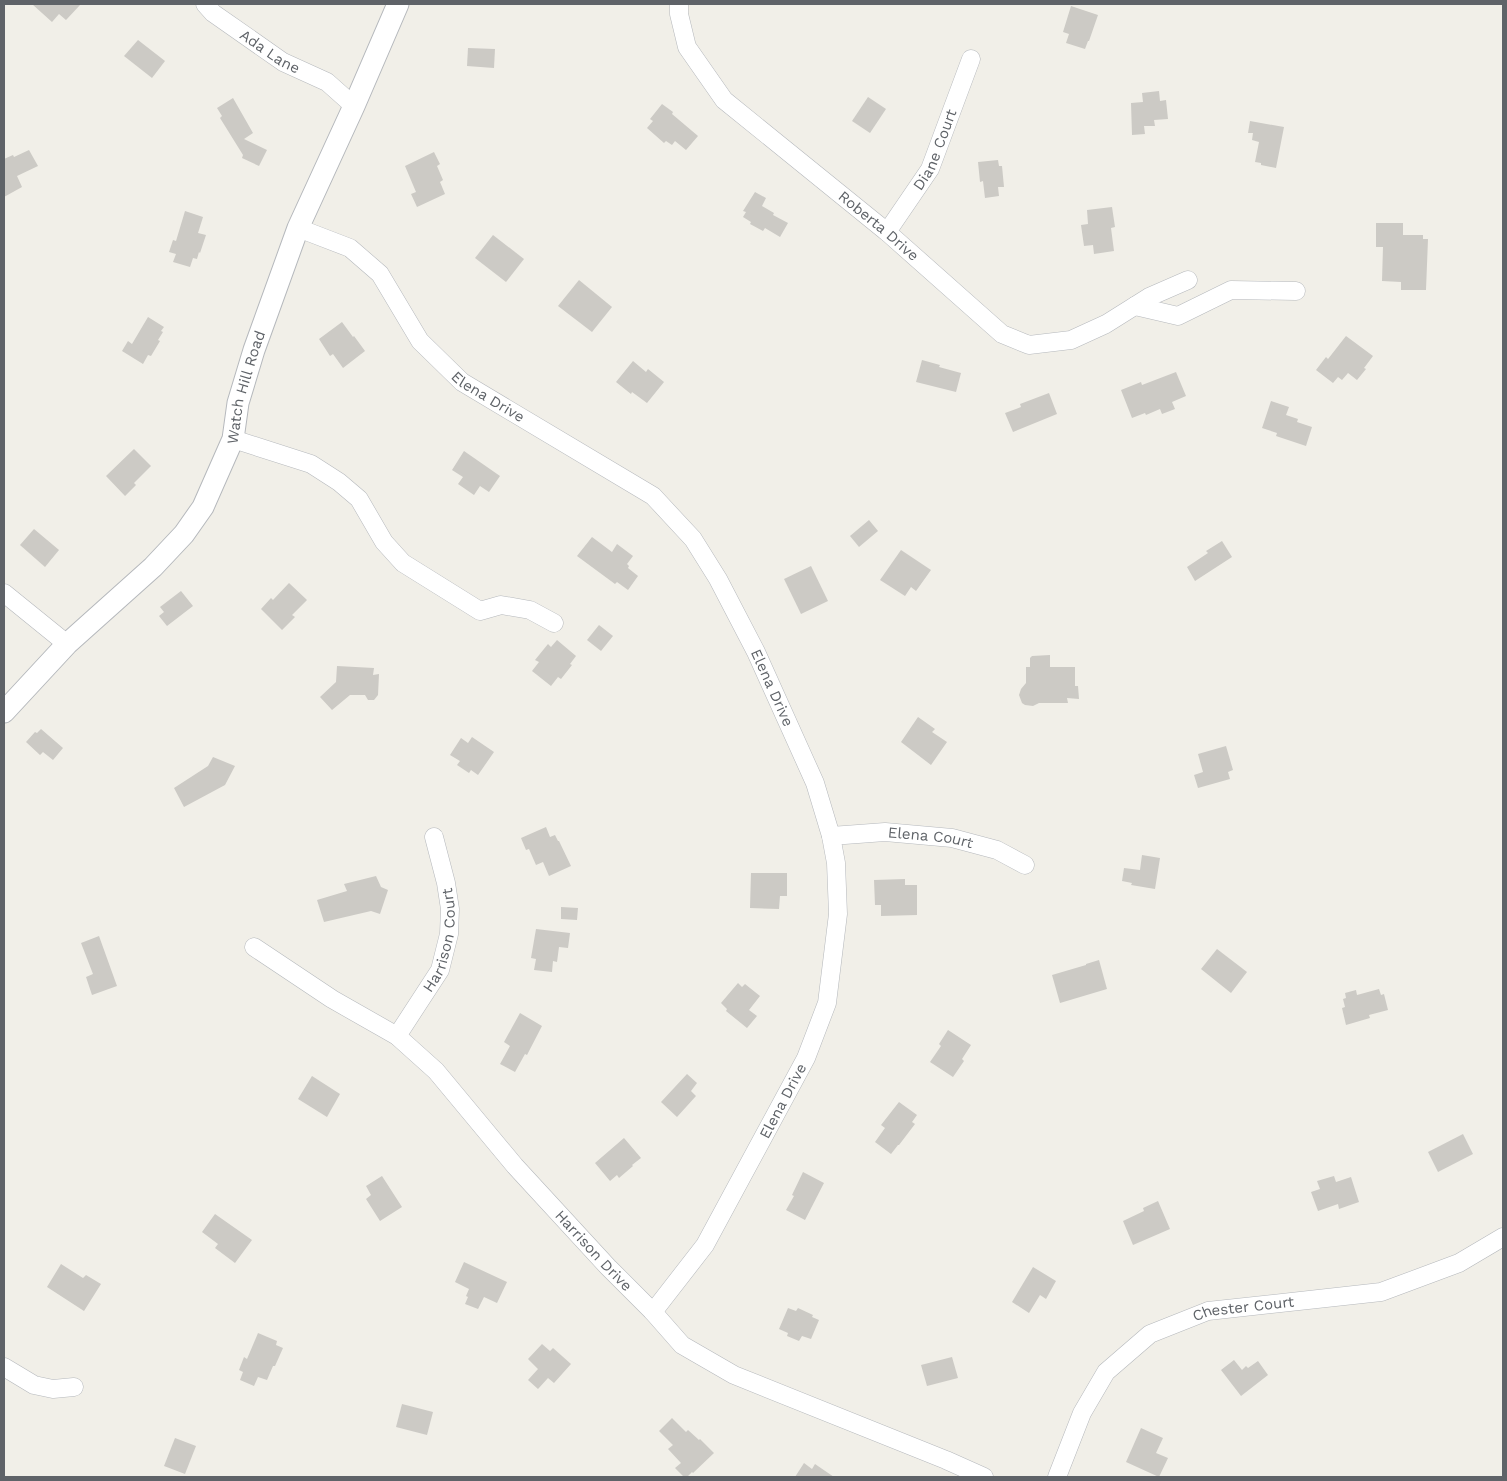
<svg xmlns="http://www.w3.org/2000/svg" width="1507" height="1481" viewBox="0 0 1507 1481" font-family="'Work Sans',sans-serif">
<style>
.building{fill:#cccac5}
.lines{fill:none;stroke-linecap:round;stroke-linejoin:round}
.minor-casing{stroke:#b5b8bc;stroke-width:19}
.tertiary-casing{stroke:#b5b8bc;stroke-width:23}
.minor{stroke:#fff;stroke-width:18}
.tertiary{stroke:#fff;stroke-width:21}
.labels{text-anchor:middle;stroke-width:5;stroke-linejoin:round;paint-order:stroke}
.street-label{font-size:15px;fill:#5f6368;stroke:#fff}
</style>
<rect width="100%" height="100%" fill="#f1efe8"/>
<g class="building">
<polygon points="32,4 81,4 66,20 59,14 52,22"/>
<polygon points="1071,6 1098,15 1089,41 1088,41 1085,49 1066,43 1069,34 1063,32"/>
<polygon points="138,40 165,61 152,78 124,56"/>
<polygon points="468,48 495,49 494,68 467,66"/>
<polygon points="1159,91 1160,101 1166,100 1168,119 1154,120 1155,126 1144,126 1145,134 1132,135 1131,103 1143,102 1142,93"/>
<polygon points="868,97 886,109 870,133 852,121"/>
<polygon points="233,98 253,133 244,139 267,150 259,166 242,158 243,155 220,118 222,116 217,108"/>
<polygon points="662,104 673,112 672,114 698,136 686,150 675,141 672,145 666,141 664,143 647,128 653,121 650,119"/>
<polygon points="1250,121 1284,127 1276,168 1261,165 1261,163 1255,162 1259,142 1252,140 1253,133 1248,133"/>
<polygon points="29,150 38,166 17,176 22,187 4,197 4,159 13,155 14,157"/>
<polygon points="434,152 440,164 437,166 443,180 440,182 445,194 417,207 411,194 416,192 405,166"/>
<polygon points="998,160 999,166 1002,166 1004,187 998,187 999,196 985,198 983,181 980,182 978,162"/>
<polygon points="755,192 766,198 762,206 774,213 773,215 788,223 780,237 765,228 763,231 750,224 751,222 743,217 746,212 743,211"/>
<polygon points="1112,207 1115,227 1111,228 1114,251 1094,254 1093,245 1084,246 1081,225 1088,224 1087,210"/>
<polygon points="185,211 203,217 198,233 206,235 200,253 199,252 197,259 193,258 190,267 173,262 176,254 169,252 173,240 176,241"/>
<polygon points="1376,223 1403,223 1403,235 1423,235 1423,239 1428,239 1426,290 1401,290 1401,282 1382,281 1383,247 1376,247"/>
<polygon points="493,235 524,259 506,282 475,258"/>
<polygon points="579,280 612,307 592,332 558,306"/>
<polygon points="148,317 164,327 161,331 163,332 158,340 160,341 151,356 148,355 143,364 122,351 128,341 132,344"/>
<polygon points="342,322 353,337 354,336 365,351 343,368 333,354 330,356 319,339"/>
<polygon points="1346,336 1373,356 1364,368 1366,369 1357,380 1348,373 1342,380 1338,377 1333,383 1316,370 1326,357 1328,359"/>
<polygon points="922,360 940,365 939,367 961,373 956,392 916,382"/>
<polygon points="633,361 646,372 648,369 664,382 647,403 632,392 631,394 616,382"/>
<polygon points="1176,372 1186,396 1172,402 1175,409 1162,414 1160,409 1146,415 1145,413 1132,418 1121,390 1141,382 1142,385"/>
<polygon points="1049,393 1057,414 1013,432 1005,413 1021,407 1020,404"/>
<polygon points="1271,401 1289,407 1286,415 1298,419 1297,422 1312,427 1306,446 1276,436 1277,433 1262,428"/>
<polygon points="134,449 151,466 134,483 136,485 125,496 106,476"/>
<polygon points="464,451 500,476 489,492 480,486 474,495 458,484 463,477 452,470"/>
<polygon points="869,520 878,531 859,547 850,536"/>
<polygon points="34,529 59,550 45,567 20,545"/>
<polygon points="592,537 612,552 617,544 633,556 627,564 629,566 628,568 638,576 628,590 617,582 615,584 577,556"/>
<polygon points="1222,541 1232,557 1195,581 1187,567 1208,553 1206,551"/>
<polygon points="901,550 931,570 916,591 911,587 905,596 880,580"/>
<polygon points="811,566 828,601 801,614 784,579"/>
<polygon points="289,583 307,600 292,615 295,617 282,630 261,609 271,598 273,600"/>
<polygon points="181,591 193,606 167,626 159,616 164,612 160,607"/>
<polygon points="599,625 613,636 601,651 587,640"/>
<polygon points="557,640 576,656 570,664 572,665 561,679 558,677 551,686 532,671 539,662 535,660 548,644 551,647"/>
<polygon points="1050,655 1050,667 1075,667 1075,686 1078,686 1079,699 1067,698 1068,703 1039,703 1033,706 1025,705 1022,703 1019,695 1021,689 1026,683 1026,667 1030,667 1030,658 1032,656"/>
<polygon points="337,666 374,668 373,675 379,674 378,695 374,700 368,700 365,695 350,695 332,710 320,697 336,682"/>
<polygon points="918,717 935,729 932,732 947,742 931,765 901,742"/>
<polygon points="41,729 63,748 53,760 43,752 40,755 26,742 35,732 37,733"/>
<polygon points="472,737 494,752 478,775 471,770 469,773 457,765 460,761 450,755 461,738 468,743"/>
<polygon points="1226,746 1233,770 1228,772 1230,779 1198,788 1194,775 1203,772 1198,754"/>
<polygon points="213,757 235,766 225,785 184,807 174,788 208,766"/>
<polygon points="546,827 550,837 555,835 558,841 559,841 571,866 549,876 543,862 536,865 529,849 526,850 521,838"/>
<polygon points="1142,855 1160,858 1155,889 1131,885 1132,883 1122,881 1124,868 1140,870"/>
<polygon points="751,873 787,873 787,896 780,896 779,909 750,908"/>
<polygon points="376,876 381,887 388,890 380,914 371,911 324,922 317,900 347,891 344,884"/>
<polygon points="905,879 905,885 917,885 917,915 881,916 881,905 875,905 874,880"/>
<polygon points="561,907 578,908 577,920 561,919"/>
<polygon points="536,929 570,933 568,948 559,947 557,962 553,961 552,972 534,970 536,959 531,958"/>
<polygon points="99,936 117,986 92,995 86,977 93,974 81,943"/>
<polygon points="1217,949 1247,972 1231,993 1201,969"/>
<polygon points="1099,960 1107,989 1060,1003 1052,975 1086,965 1086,964"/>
<polygon points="738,983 742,987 745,984 760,996 749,1010 757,1016 747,1028 726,1011 727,1009 721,1003"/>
<polygon points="1379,989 1381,995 1384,994 1388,1010 1369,1015 1370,1018 1346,1025 1342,1008 1345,1007 1343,999 1346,998 1345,993 1356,990 1357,995"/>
<polygon points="520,1013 542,1026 527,1055 525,1054 515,1072 500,1064 510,1046 504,1042"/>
<polygon points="948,1030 971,1045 962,1059 964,1061 953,1077 930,1062 941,1046 939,1044"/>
<polygon points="687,1074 697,1083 691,1091 696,1096 677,1117 661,1102"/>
<polygon points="312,1076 340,1094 327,1117 298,1099"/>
<polygon points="899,1102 917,1115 912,1122 915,1124 899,1145 898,1145 891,1154 875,1142 885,1128 881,1125"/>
<polygon points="1463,1134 1473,1154 1438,1172 1428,1152"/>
<polygon points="624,1138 641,1158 632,1165 633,1166 619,1178 617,1175 610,1181 595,1163"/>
<polygon points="803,1172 824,1183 805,1220 786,1210 794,1196 792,1195"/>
<polygon points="382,1176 402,1207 380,1221 366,1199 371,1195 366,1186"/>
<polygon points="1334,1176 1336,1182 1351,1177 1359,1202 1339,1209 1338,1204 1318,1211 1311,1192 1320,1189 1317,1181"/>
<polygon points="1158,1201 1170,1229 1133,1245 1123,1221 1144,1211 1143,1208"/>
<polygon points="215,1214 252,1240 235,1263 215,1248 218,1244 202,1232"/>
<polygon points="464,1262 507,1282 497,1303 484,1297 478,1309 465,1304 468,1297 466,1296 469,1289 455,1282"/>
<polygon points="61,1264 83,1278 86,1275 101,1284 84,1311 47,1287"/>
<polygon points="1033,1267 1056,1281 1046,1299 1040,1295 1029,1313 1012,1302"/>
<polygon points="788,1308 796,1311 798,1308 813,1315 812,1317 819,1320 811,1339 802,1336 799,1341 787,1336 788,1333 779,1329"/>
<polygon points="258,1333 277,1341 276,1345 283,1348 275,1366 273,1366 267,1380 258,1377 254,1386 240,1380 243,1372 239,1370 244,1357 247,1359"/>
<polygon points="542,1344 550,1351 553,1348 571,1364 554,1383 548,1378 538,1389 528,1380 538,1369 528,1359"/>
<polygon points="952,1357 958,1378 927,1386 921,1365"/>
<polygon points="1234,1360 1242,1370 1246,1366 1248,1368 1258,1361 1268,1375 1241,1396 1221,1370"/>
<polygon points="402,1404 433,1412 427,1435 396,1427"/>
<polygon points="672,1418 686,1432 688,1430 699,1440 700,1439 714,1453 693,1473 692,1472 687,1477 684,1477 675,1468 681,1463 668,1449 673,1445 659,1431"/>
<polygon points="1141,1428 1163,1438 1156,1453 1168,1458 1159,1477 1126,1462"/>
<polygon points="175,1438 196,1446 185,1474 164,1466"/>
<polygon points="804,1463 812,1469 815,1464 834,1477 795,1477"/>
</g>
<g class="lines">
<g class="minor-casing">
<g id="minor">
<path id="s1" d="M205 4 213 13 283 62 327 82 354 106"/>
<path id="s2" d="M679 4V14L687 47 724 100 887 232 1002 334 1029 345 1071 340 1106 324 1149 297 1188 280"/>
<path id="s3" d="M298 228 350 248 380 274 420 341 462 382 653 496 693 539 718 579 756 652 815 783 831 836 836 863 838 914 827 1003 806 1058 705 1245 653 1312"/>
<path id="s4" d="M887 232 930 169 971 59"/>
<polyline points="1135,306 1178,316 1231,290 1296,291"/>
<polyline points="233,439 311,464 339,482 359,499 384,542 403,563 480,611 501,605 530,610 554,623"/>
<polyline points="4,593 67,644"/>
<path id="s5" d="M831 836 885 832 952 838 997 850 1025 865"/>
<path id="s6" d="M254 947 332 999 397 1036 436 1071 515 1166 608 1267 653 1312 682 1345 734 1375 946 1460 984 1477"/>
<path id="s7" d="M397 1036 440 970 449 934 450 909 446 883 434 837"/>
<polyline points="4,1367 34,1385 53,1389 74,1387"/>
<path id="s8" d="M1057 1477 1082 1413 1106 1372 1150 1334 1208 1311 1381 1292 1459 1263 1503 1237"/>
</g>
</g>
<g class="tertiary-casing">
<g id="tertiary">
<path id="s9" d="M4 712 67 644 153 567 184 534 203 507 233 439 238 403 254 350 298 228 354 106 398 4"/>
</g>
</g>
<use href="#minor" class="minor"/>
<use href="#tertiary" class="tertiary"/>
</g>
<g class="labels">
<g class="street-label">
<text dy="5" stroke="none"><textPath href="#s1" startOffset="81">Ada Lane</textPath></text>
<text dy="5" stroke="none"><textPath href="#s4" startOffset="96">Diane Court</textPath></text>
<text dy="5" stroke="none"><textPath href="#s2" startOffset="308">Roberta Drive</textPath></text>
<text dy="5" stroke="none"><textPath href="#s9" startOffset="414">Watch Hill Road</textPath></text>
<text dy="5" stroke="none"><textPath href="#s3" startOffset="262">Elena Drive</textPath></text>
<text dy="5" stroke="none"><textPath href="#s3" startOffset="682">Elena Drive</textPath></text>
<text dy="5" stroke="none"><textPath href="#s5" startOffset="100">Elena Court</textPath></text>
<text dy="5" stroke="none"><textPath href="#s7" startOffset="108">Harrison Court</textPath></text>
<text transform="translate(783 1101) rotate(-62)" y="5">Elena Drive</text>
<text dy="5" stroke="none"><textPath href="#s6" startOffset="460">Harrison Drive</textPath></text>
<text dy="5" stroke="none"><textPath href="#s8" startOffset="272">Chester Court</textPath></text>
</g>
</g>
<rect width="1507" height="1481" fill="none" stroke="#5f6368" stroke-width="10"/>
</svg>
